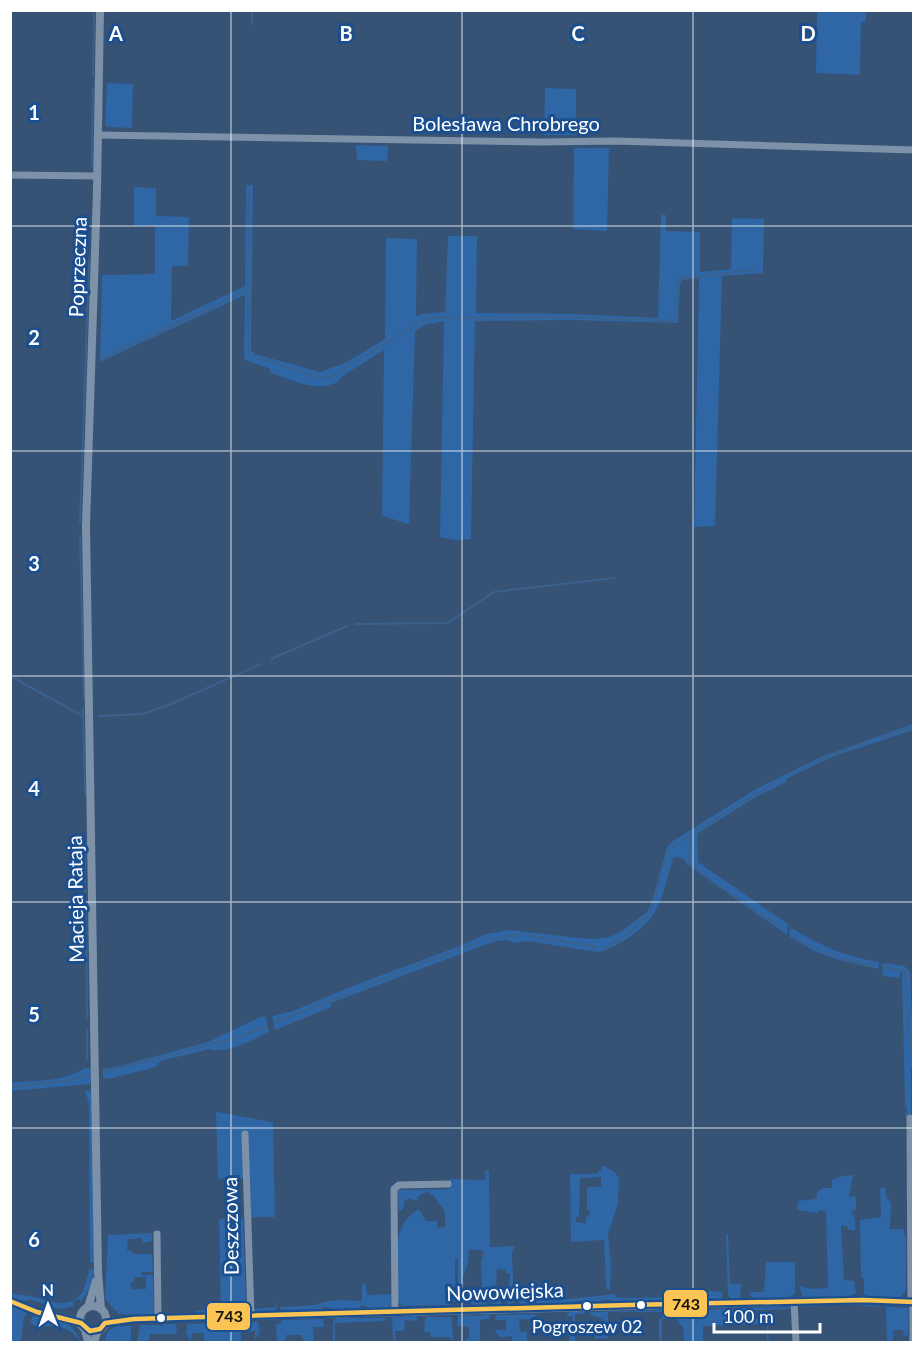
<svg xmlns="http://www.w3.org/2000/svg" width="924" height="1353" viewBox="0 0 924 1353" font-family="Lato,sans-serif">
<style>
.green{fill:#2f66a5;fill-rule:evenodd}
.lines{fill:none;stroke-linecap:round;stroke-linejoin:round}
.stream{stroke:#3b618d;stroke-width:2}
.minor{stroke:#7d92a8;stroke-width:7}
.tertiary{stroke:#7d92a8;stroke-width:8}
.bus-1-casing{stroke:#1b4f8f;stroke-width:9}
.bus-1{stroke:#fcc553;stroke-width:4.5}
.grid{fill:none;stroke:#fff;stroke-width:1.5;stroke-opacity:0.55}
.bus-dot{fill:#fff;stroke:#1b4f8f;stroke-width:2}
.labels{text-anchor:middle;stroke-width:6;stroke-linejoin:round;paint-order:stroke}
.bus-label{font-size:18px;fill:#fff;stroke:#1b4f8f}
.street-label{font-size:20px;fill:#fff;stroke:#1b4f8f}
.grid-label{font-size:20px;text-anchor:middle;font-weight:bold;fill:#fff;stroke:#1b4f8f;stroke-width:6;stroke-linejoin:round;paint-order:stroke}
.line-badge{stroke:#1b4f8f;stroke-width:2}
.pale-badge-label{font-size:16px;text-anchor:middle;font-weight:bold;fill:#111}
</style>
<rect width="100%" height="100%" fill="#365274"/>
<g class="green">
<polygon points="817,11 866,11 866,21 861,22 860,75 816,73"/>
<polygon points="107,83 133,84 132,128 109,127 105,125"/>
<polygon points="545,88 576,89 576,135 544,135"/>
<polygon points="356,145 388,146 387,161 357,160"/>
<polygon points="574,148 609,148 607,231 573,229"/>
<path d="M246 185H253L251 350 255 354 320 372 347 362 385 339 386 238 417 239 416 316 422 314 445 312 448 236H477L476 313 570 314 658 318 661 215H666V231L700 232V272L731 269 732 218 764 219 763 273 722 276 715 526 694 527 699 278 682 280 680 284 678 323 571 320 475 321 471 539 456 540 440 537 444 321 425 325 415 331 409 524 382 516 384 350 341 377 339 381C318 394 293 380 271 373L269 368 245 360 244 356 245 295 100 362 102 275 155 274V226H134V187L156 188V216L189 217 188 266H172L171 321 245 286Z"/>
<path d="M913 724V730L834 756 786 779V782L756 797 697 834 698 862 788 924 787 935 702 875 687 864 683 858 676 857 673 858C668 875 663 898 655 912 646 928 616 949 598 952L527 941 514 943 507 940 492 942 331 1003V1007L275 1030 272 1016 290 1012 363 982 460 946 486 934 510 930 578 938 595 939 610 937 622 931 647 912 652 901 667 847 673 841 756 789 823 756Z"/>
<path d="M792 928C821 946 845 957 879 962V969L835 959 814 951 790 937 789 932Z"/>
<polygon points="882,963 904,966 910,971 914,1067 911,1068 911,1112 909,1118 905,1117 907,1109 905,1104 902,972 898,978 883,976"/>
<path d="M260 1017H266L269 1032C254 1039 226 1055 210 1049L160 1061 156 1067 109 1079 103 1078V1069L116 1067 208 1042Z"/>
<path d="M85 1068 92 1069V1082L89 1084 11 1091 10 1083C33 1080 66 1082 85 1068Z"/>
<polygon points="85,1090 93,1092 94,1262 90,1263 89,1104"/>
<polygon points="216,1112 273,1122 275,1217 251,1217 250,1178 218,1179"/>
<path d="M604 1166 615 1172 619 1179 618 1203 608 1235 611 1265 610 1289 608 1290 606 1287 604 1240 571 1242 570 1174H597L598 1171H601V1167ZM601 1177V1187H587V1210L590 1211V1216L586 1217V1224L576 1222V1217L579 1216 580 1178Z"/>
<path d="M485 1170H489L490 1247 515 1246 512 1253 514 1303 507 1304 505 1289 509 1286 510 1273H506L505 1270 497 1269 496 1288 501 1304 494 1305 491 1302H487L486 1305H474L469 1302 470 1291 482 1290 481 1258H483V1250H469L468 1263 463 1277 462 1302 458 1303V1259L455 1258V1302H452L450 1305 402 1306 398 1301C397 1270 388 1226 419 1209L426 1221H437V1228L445 1227V1212L433 1195 431 1196 428 1191 417 1197 418 1200 416 1201 410 1198 404 1202V1208L399 1212 398 1190 448 1189 449 1179 485 1180Z"/>
<path d="M853 1175 849 1197 856 1196V1210L851 1211 855 1219V1230H848L847 1226H841L844 1280 854 1281 856 1293C843 1300 818 1298 803 1297L799 1286 812 1289 828 1288 826 1211 820 1210 817 1213 797 1210 798 1201 814 1199 817 1197V1192L823 1188H832V1180L842 1176Z"/>
<polygon points="885,1187 886,1196 891,1203 890,1229 903,1229 906,1238 906,1290 901,1297 868,1297 864,1294 864,1278 861,1278 860,1220 881,1217 880,1189"/>
<polygon points="243,1218 246,1304 254,1309 275,1307 276,1302 277,1308 273,1311 235,1313 231,1311 228,1314 197,1314 196,1311 221,1310 219,1219"/>
<polygon points="152,1233 152,1241 142,1243 142,1238 128,1239 127,1250 132,1251 132,1254 152,1254 153,1272 142,1272 141,1275 145,1275 145,1277 134,1277 134,1281 131,1282 131,1289 146,1289 146,1275 153,1275 154,1313 153,1315 118,1314 118,1311 115,1311 105,1298 108,1235"/>
<polygon points="726,1234 728,1234 730,1284 741,1284 740,1299 730,1299 728,1294"/>
<polygon points="766,1262 795,1262 795,1293 789,1298 754,1299 750,1295 750,1292 764,1292"/>
<path d="M89 1269 94 1270 93 1283 81 1301 79 1299 73 1301 74 1306 59 1309 29 1299 28 1301 18 1300 11 1296 10 1293C19 1295 27 1295 35 1297 53 1302 67 1309 82 1293 85 1285 88 1278 89 1269Z"/>
<path d="M362 1283 366 1285 367 1295 393 1294 390 1308 374 1309 362 1305 358 1309H330L328 1307H323L321 1310 283 1311 280 1308 282 1305V1307L317 1305C329 1298 348 1301 362 1301Z"/>
<path d="M701 1290 722 1292V1299L682 1300C675 1295 671 1299 665 1301L612 1302 611 1300H604L603 1302 598 1303 597 1301H575V1303L526 1305 520 1304 515 1300H560L615 1294 616 1297 620 1298 701 1297Z"/>
<polygon points="10,1305 28,1313 24,1317 21,1342 11,1342"/>
<polygon points="863,1305 909,1308 908,1335 904,1336 903,1330 893,1330 893,1342 887,1342 886,1307 861,1306"/>
<polygon points="791,1307 791,1309 735,1311 736,1319 767,1319 769,1342 767,1342 767,1324 703,1326 703,1342 684,1342 683,1326 680,1325 676,1317 662,1319 662,1342 659,1342 659,1319 662,1318 662,1312 608,1312 608,1338 595,1339 594,1333 575,1333 575,1342 569,1342 570,1337 566,1333 567,1325 572,1325 573,1317 565,1315 570,1312 583,1312 584,1315 583,1314 575,1314 575,1324 578,1330 605,1329 605,1322 600,1318 590,1315 590,1312 728,1309 734,1310 740,1308"/>
<polygon points="490,1314 489,1319 480,1320 480,1342 466,1342 465,1339 469,1338 469,1327 457,1326 458,1315 480,1316 481,1315"/>
<path d="M535 1314 536 1319H519L520 1331 527 1332V1342H512V1336C505 1337 498 1340 495 1330H506V1320H495L496 1315Z"/>
<path d="M33 1316C56 1319 72 1319 81 1342 63 1321 59 1329 33 1325L30 1321Z"/>
<polygon points="416,1316 418,1321 405,1320 404,1335 404,1331 395,1331 396,1342 393,1342 392,1317"/>
<polygon points="425,1317 452,1317 453,1340 451,1340 450,1337 431,1337 430,1332 424,1332"/>
<polygon points="336,1318 385,1318 386,1321 335,1323 335,1342 333,1342 333,1321"/>
<polygon points="323,1319 324,1327 313,1327 314,1342 304,1342 301,1335 286,1335 285,1342 277,1342 276,1324 281,1323 281,1320"/>
<polygon points="258,1322 260,1332 255,1340 255,1331 241,1332 241,1342 245,1342 204,1342 204,1333 192,1333 191,1342 185,1331 187,1330 187,1324 192,1324"/>
<polygon points="163,1324 176,1324 177,1331 175,1334 150,1334 149,1342 137,1342 140,1325 159,1325 162,1326"/>
<path d="M119 1326H131V1342H105C105 1332 110 1328 119 1326Z"/>
</g>
<g class="lines">
<g class="stream">
<polyline points="252,24 252,10"/>
<polyline points="93,76 94,10"/>
<polyline points="92,166 93,89"/>
<polyline points="248,288 249,186"/>
<polyline points="101,359 248,290 248,354 313,376 329,378 422,321 430,318 569,317 673,321 677,317 678,282 680,279 757,269"/>
<polyline points="80,524 89,259"/>
<polyline points="80,536 84,698"/>
<polyline points="356,624 447,623 494,592 614,578"/>
<polyline points="271,659 347,626"/>
<polyline points="10,676 83,716"/>
<polyline points="83,708 85,794"/>
<polyline points="99,716 143,714 171,704 261,664"/>
<polyline points="880,738 914,727"/>
<polyline points="791,775 833,754 872,740"/>
<polyline points="690,837 689,863 712,880"/>
<polyline points="85,855 85,892"/>
<polyline points="663,868 669,849 728,811 781,780"/>
<polyline points="721,887 784,929"/>
<polyline points="86,903 87,1017"/>
<polyline points="527,935 596,947"/>
<path d="M793 936C819 953 845 960 875 966"/>
<polyline points="488,939 518,935"/>
<polyline points="605,947 620,940 650,914 660,878"/>
<polyline points="414,966 478,943"/>
<polyline points="882,967 905,971 910,1047 914,1060"/>
<polyline points="363,987 405,970"/>
<polyline points="276,1022 353,992"/>
<polyline points="87,1029 87,1060"/>
<polyline points="105,1072 239,1037 266,1026"/>
<polyline points="10,1087 66,1081 91,1075"/>
</g>
<g class="minor">
<polyline points="98,135 541,142 616,141 914,150"/>
<polyline points="10,175 97,176"/>
<polyline points="910,1118 911,1302"/>
<polyline points="245,1134 251,1316"/>
<polyline points="157,1234 158,1319"/>
<polyline points="794,1301 796,1342"/>
<polyline points="913,1302 913,1342"/>
<polyline points="395,1312 394,1189 399,1185 448,1184"/>
</g>
<g class="tertiary">
<polyline points="100,10 97,190 86,525 98,1272 101,1309"/>
<polyline points="10,1301 37,1312 81,1323"/>
<circle cx="93" cy="1319" r="13"/>
<polyline points="88,1307 96,1281"/>
<polyline points="105,1323 134,1319 863,1300 914,1302"/>
<polyline points="85,1329 88,1342"/>
<polyline points="94,1342 98,1330"/>
</g>
<g class="bus-1-casing">
<polyline id="bus-1" points="10,1301 37,1312 81,1323 90,1331 100,1329 105,1323 134,1319 629,1305 863,1300 914,1302"/>
</g>
<use href="#bus-1" class="bus-1"/>
</g>
<path class="grid" d="M231 10V1342M462 10V1342M693 10V1342M10 226H914M10 451H914M10 676H914M10 902H914M10 1128H914"/>
<g class="bus-dot">
<circle cx="641" cy="1305" r="5"/>
<circle cx="587" cy="1306" r="5"/>
<circle cx="161" cy="1318" r="5"/>
</g>
<g class="labels">
<g class="bus-label">
<text x="587" y="1333">Pogroszew 02</text>
</g>
<g class="street-label">
<text x="506" y="131">Bolesława Chrobrego</text>
<text transform="translate(78 267) rotate(-88)" y="7">Poprzeczna</text>
<text transform="translate(76 899) rotate(-91)" y="7">Macieja Rataja</text>
<text transform="translate(231 1226) rotate(-91)" y="7">Deszczowa</text>
<text transform="translate(505 1292) rotate(-2)" y="7">Nowowiejska</text>
</g>
</g>
<g class="grid-label">
<text x="116" y="41">A</text>
<text x="346" y="41">B</text>
<text x="578" y="41">C</text>
<text x="808" y="41">D</text>
<text x="34" y="120">1</text>
<text x="34" y="345">2</text>
<text x="34" y="571">3</text>
<text x="34" y="796">4</text>
<text x="34" y="1022">5</text>
<text x="34" y="1247">6</text>
</g>
<g class="line-badge">
<rect x="663" y="1289" width="45" height="29" rx="6" fill="#fcc553"/>
<rect x="206" y="1302" width="45" height="29" rx="6" fill="#fcc553"/>
</g>
<g class="pale-badge-label">
<text x="686" y="1310">743</text>
<text x="229" y="1322">743</text>
</g>
<rect width="924" height="1353" fill="none" stroke="#ffffff" stroke-width="24"/>
<g transform="translate(48 1305) rotate(359)" stroke="#1b4f8f" stroke-width="4.5" paint-order="stroke">
<path d="M0-4.5L10 22L0 15L-10 22Z" fill="#ffffff"/>
<text y="-9" font-size="16" font-weight="bold" text-anchor="middle" fill="#ffffff">N</text>
</g>
<path d="M714 1323v9h106v-9" fill="none" stroke="#ffffff" stroke-width="3"/>
<text x="723" y="1323" font-size="18" fill="#ffffff" stroke="#1b4f8f" stroke-width="4.5" paint-order="stroke">100 m</text>
</svg>
